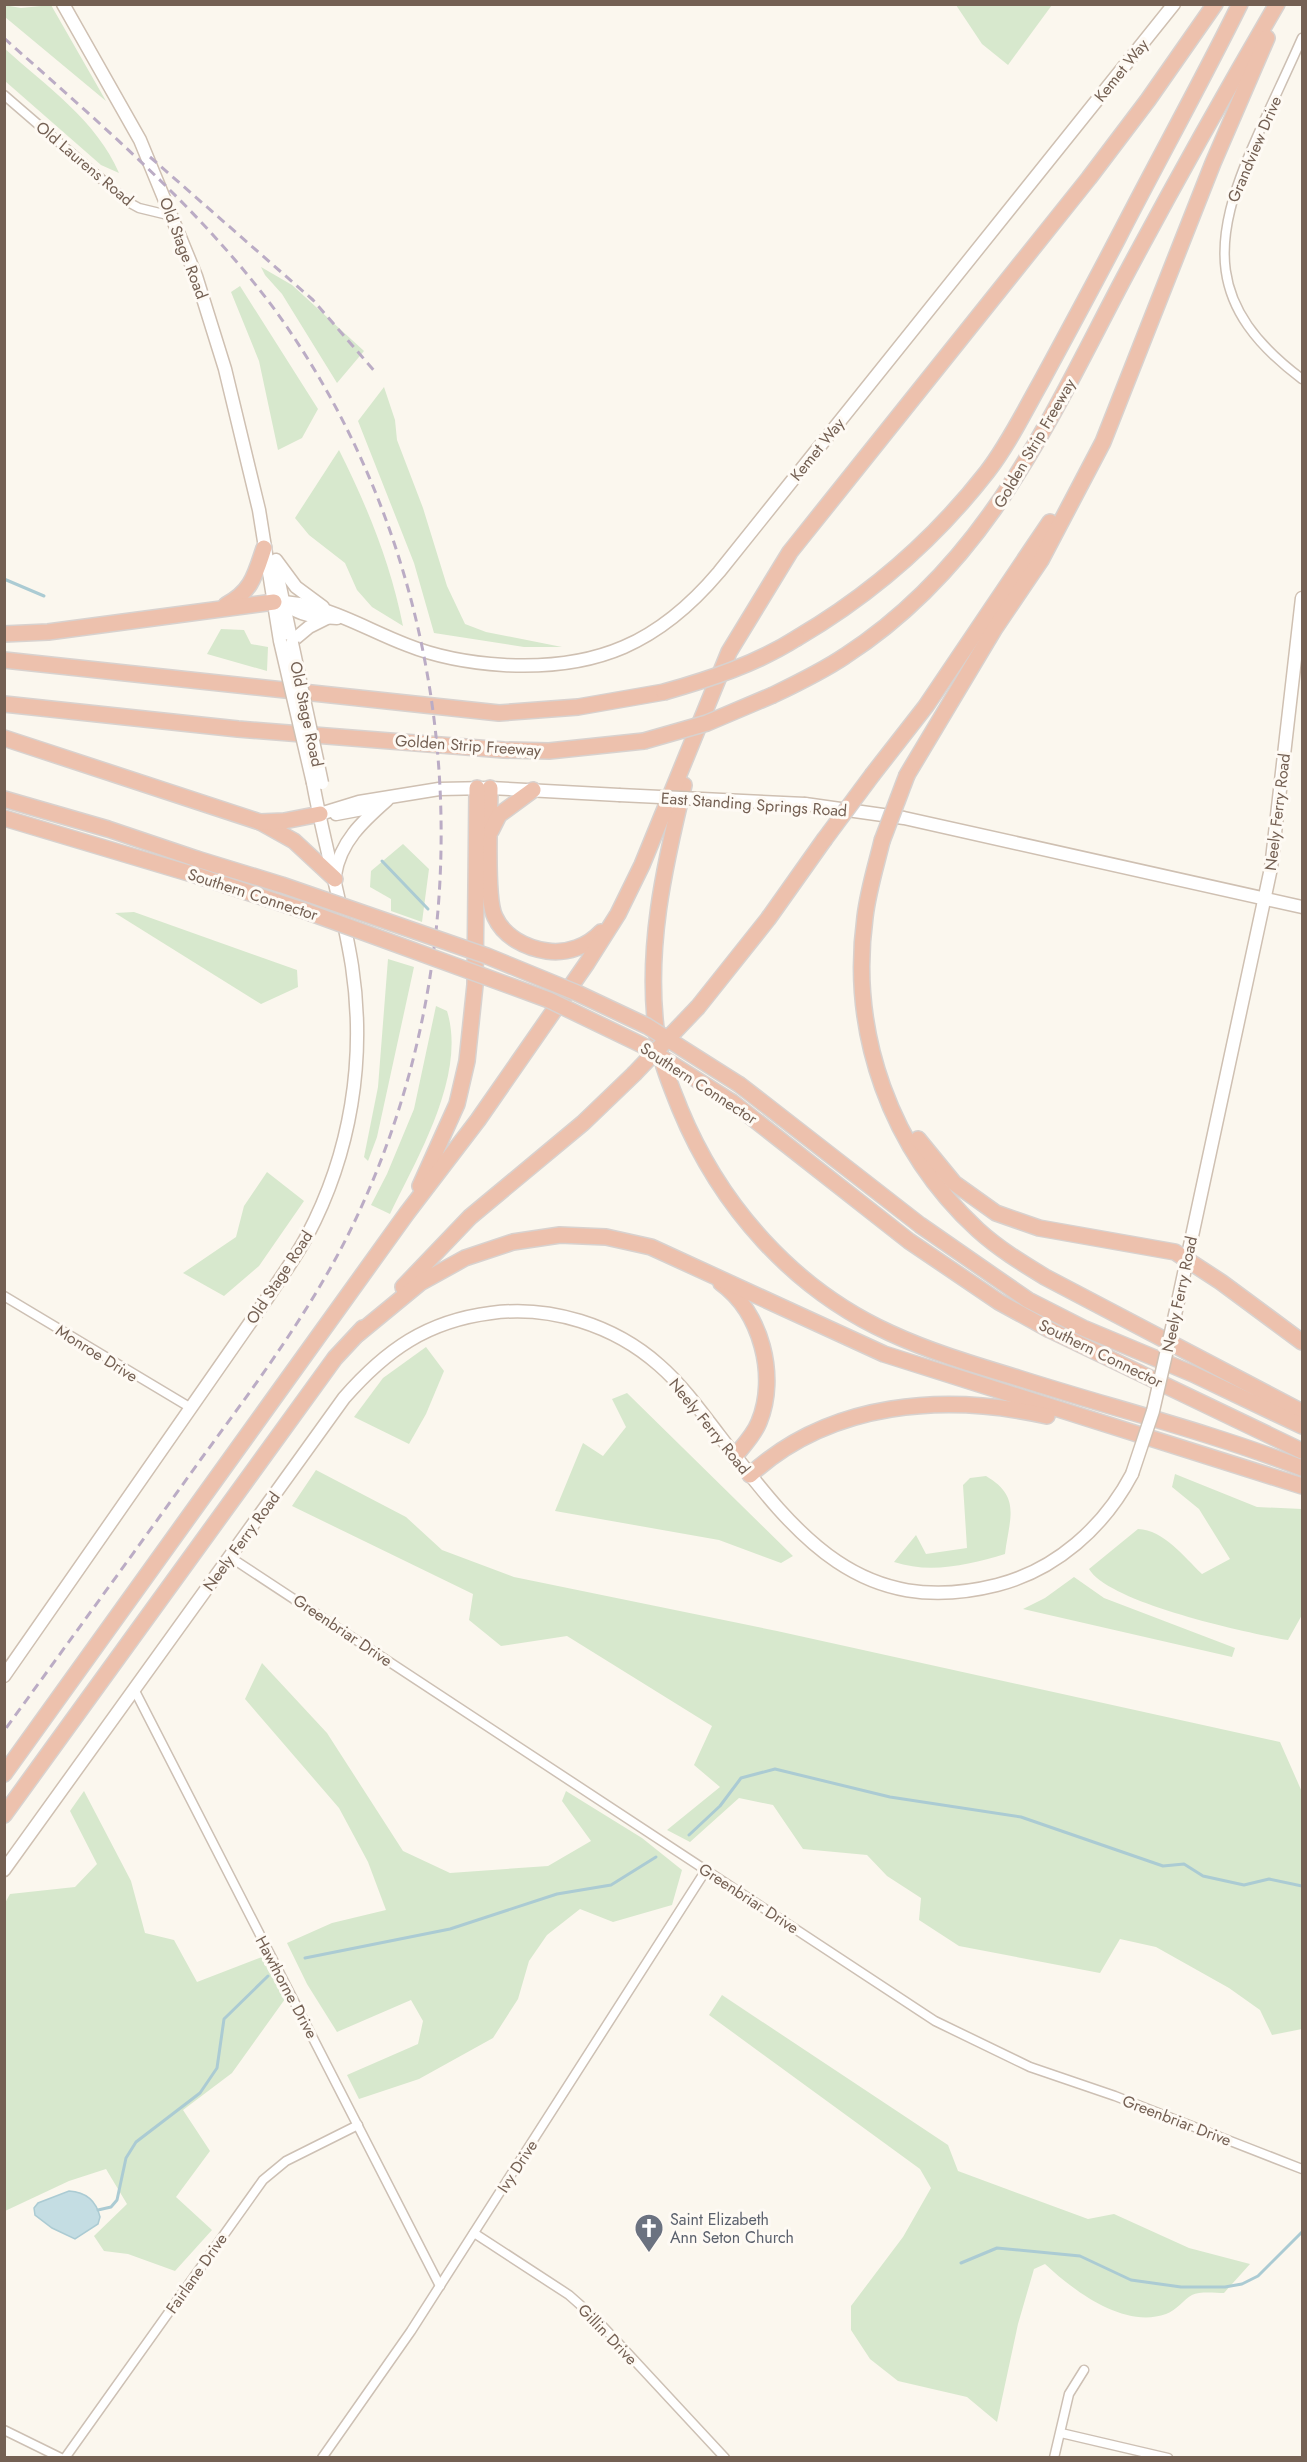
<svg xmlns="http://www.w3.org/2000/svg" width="1307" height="2462" viewBox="0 0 1307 2462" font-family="Jost,sans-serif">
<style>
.green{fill:#d7e8cd}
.water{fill:#c4dde3;stroke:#abcbd3;stroke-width:1.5}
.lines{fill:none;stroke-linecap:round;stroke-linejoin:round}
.stream{stroke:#abcbd3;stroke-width:3}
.street-casing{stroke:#cdc0b4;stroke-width:11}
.secondary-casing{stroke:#cfc0b2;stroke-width:15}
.highway-casing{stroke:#d8d2cf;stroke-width:18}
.street{stroke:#fff;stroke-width:8}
.secondary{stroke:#fff;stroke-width:12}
.highway{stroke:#edc1ad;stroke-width:15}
.rail{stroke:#bbacc5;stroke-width:3;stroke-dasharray:9 6;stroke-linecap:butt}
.secondary-bridge-casing{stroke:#cfc0b2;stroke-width:15;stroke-linecap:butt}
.highway-bridge-casing{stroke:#d8d2cf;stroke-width:18;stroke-linecap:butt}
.secondary-bridge{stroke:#fff;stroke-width:12}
.highway-bridge{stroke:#edc1ad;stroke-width:15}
.labels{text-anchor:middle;stroke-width:6;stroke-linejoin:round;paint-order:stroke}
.street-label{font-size:16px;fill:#746053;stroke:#fefaf4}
.worship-label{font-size:16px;fill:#5b616d;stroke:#fefaf4;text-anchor:start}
</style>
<rect width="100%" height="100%" fill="#fbf7ee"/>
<g class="green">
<polygon points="4,5 21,8 51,5 106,101 5,17"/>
<polygon points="956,5 1052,5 1008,65 982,44"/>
<path d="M4 48C46 86 97 121 119 173L101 165 5 81Z"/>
<polygon points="261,267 292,285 364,351 337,383 282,294 265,275"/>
<polygon points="240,286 318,409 302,438 278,450 259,361 231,292"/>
<polygon points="384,387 395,420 397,440 423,508 447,586 465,624 486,632 562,647 524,647 434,633 414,563 358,421"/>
<path d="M339 450C367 506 391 564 403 626L372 607 357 590 345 563 309 535 295 518Z"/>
<polygon points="221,629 244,630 251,644 268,647 267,671 207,654"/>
<polygon points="403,844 429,869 422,922 391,911 391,899 370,887 371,871"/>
<polygon points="134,912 297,970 298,987 261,1004 115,913"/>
<polygon points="388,959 414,967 377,1137 368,1161 364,1157 378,1087"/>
<path d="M436 1006 447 1011C467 1075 417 1158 390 1214L371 1205 387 1174 414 1109Z"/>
<polygon points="267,1172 304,1201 259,1266 224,1296 183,1273 236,1237 244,1206"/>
<polygon points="426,1347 444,1371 426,1414 409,1444 354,1417 383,1378"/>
<polygon points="627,1393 793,1556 781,1563 719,1540 555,1511 583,1443 603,1456 626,1427 612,1399"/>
<polygon points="316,1470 406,1517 442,1550 514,1577 777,1631 1280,1742 1302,1792 1302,2029 1272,2035 1260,2010 1229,1988 1156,1947 1120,1939 1100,1973 959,1946 919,1920 921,1898 887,1876 867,1855 803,1849 773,1805 739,1798 690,1842 667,1830 720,1787 694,1765 712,1726 567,1636 501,1646 469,1620 473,1594 292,1506"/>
<path d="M1175 1474 1257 1507 1302 1509V1615L1288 1640C1247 1633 1109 1603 1089 1569L1138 1529C1164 1530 1184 1557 1202 1574L1230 1559 1199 1509 1172 1487Z"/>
<path d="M986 1476C1022 1497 1009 1519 1005 1554 969 1565 930 1574 894 1562L916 1535 926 1554 967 1548 963 1485 970 1478Z"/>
<polygon points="1074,1577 1104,1598 1235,1648 1232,1657 1023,1609 1045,1598"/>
<polygon points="262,1663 327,1733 403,1851 450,1873 548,1866 591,1841 562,1801 566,1791 642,1838 682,1870 672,1905 613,1922 580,1909 547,1935 529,1961 518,1999 493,2038 419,2079 359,2099 347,2075 418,2044 423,2021 411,2000 337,2032 307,1984 287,1943 332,1923 386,1910 368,1862 339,1808 245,1699"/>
<polygon points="84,1791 131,1881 145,1933 174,1940 197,1982 262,1957 285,1999 232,2073 183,2110 210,2151 176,2197 212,2230 175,2271 128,2254 104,2251 94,2236 127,2204 106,2169 69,2181 5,2211 5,1903 10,1894 75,1887 97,1864 70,1811"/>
<path d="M722 1995 948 2145 958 2171 1088 2219 1114 2214 1189 2248 1250 2264 1224 2293C1215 2293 1200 2291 1192 2295 1183 2300 1177 2310 1166 2314 1124 2329 1074 2291 1045 2264L1034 2269 1018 2324 997 2422 967 2397 898 2381 870 2359 851 2330V2306L903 2237 931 2188 920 2169 709 2015Z"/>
</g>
<path class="water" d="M69 2191C86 2192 96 2200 100 2217L98 2224 75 2239 52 2228 35 2215 34 2208 38 2203Z"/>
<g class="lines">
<g class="stream">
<polyline points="4,579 44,596"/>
<polyline points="382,861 428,909"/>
<polyline points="689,1835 720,1806 741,1778 775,1769 890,1797 1021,1817 1163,1866 1184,1864 1203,1876 1244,1885 1269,1879 1302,1886"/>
<polyline points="305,1958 450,1929 557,1894 611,1885 656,1857"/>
<polyline points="98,2210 111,2207 117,2200 126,2158 136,2142 200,2093 217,2068 224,2019 268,1976"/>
<polyline points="961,2263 997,2248 1080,2256 1131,2280 1181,2287 1225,2287 1242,2284 1258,2276 1302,2232"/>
</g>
<g class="street-casing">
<g id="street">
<path d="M1302 38C1287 72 1271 105 1256 139 1210 242 1206 307 1302 379"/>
<polyline points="4,95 128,202 139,208 172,216"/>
<polyline points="4,1296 191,1408"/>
<polyline points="230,1557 935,2021 1030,2067 1115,2096 1302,2169"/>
<polyline points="134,1689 440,2286"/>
<polyline points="474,2233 569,2295 595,2318 725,2458"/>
<polyline points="4,2430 61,2458"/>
<polyline points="1061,2433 1168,2458"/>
<polyline points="65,2458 263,2180 286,2161 358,2125"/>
<polyline points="322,2458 411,2331 706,1870"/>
<polyline points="1054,2458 1069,2394 1084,2370"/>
</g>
</g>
<g class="secondary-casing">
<g id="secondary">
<polyline points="63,4 140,140 196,276 225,369 259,510 280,641"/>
<polyline points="276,560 296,587 323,607"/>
<polyline points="275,563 292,643"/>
<path d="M274 602C323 601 362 628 407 645 437 657 471 663 504 665 597 670 659 643 719 572L1174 4"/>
<path d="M286 604C301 617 319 617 337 618"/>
<polyline points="291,642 309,627 327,618"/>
<polyline points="805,804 904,818 1302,907"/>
<polyline points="320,814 359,802 439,789 490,788 619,795"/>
<polyline points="336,814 368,808 375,802"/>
<path d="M335 875C340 842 363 821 387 800"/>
<polyline points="1177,1306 1271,868 1302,598"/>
<path d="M4 1676 268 1297C281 1277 296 1257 307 1236 351 1153 366 1059 352 966 342 904 324 844 313 783"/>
<path d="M4 1870 344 1398C386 1350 427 1321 491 1313 550 1305 614 1325 659 1365 682 1385 700 1410 719 1435 794 1532 858 1620 997 1585 1056 1570 1104 1527 1132 1474"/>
</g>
</g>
<g class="highway-casing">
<g id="highway">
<path d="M226 605C252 591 255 575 264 548"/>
<polyline points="4,634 48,632 274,602"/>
<path d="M797 638C872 594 934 540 987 472 1008 445 1024 412 1041 382 1067 334 1093 286 1118 238 1158 160 1201 83 1240 4"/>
<polyline points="4,660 499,713 578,707 664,692"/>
<path d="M773 695C798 683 823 671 845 656 987 564 1048 422 1124 278 1173 186 1224 95 1277 4"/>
<polyline points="4,704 238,729 504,750 549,751 644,741"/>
<polyline points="4,738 260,822 294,841 335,879"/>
<polyline points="873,774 926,706 1050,522"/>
<polyline points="907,775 995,628 1041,560 1103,442 1213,163 1267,38"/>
<path d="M684 785C664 867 645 951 657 1036 660 1061 671 1086 680 1109 720 1206 793 1289 890 1333 931 1352 975 1365 1018 1378 1112 1408 1210 1432 1302 1468"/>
<path d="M490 788C490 813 485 898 495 917 504 937 526 948 547 951 567 954 588 946 601 932"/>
<polyline points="4,799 108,829 197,859"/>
<polyline points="4,818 195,875"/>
<polyline points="260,822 284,821 320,814"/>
<polyline points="491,831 499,815 533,790"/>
<path d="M882 841C876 866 868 891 865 917 849 1034 891 1150 978 1230 999 1249 1022 1263 1045 1277L1302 1412"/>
<polyline points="698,1007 768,919 824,840"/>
<polyline points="740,1085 920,1225 1028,1300 1083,1328 1193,1374 1302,1426"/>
<polyline points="732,1102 909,1241 999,1302 1050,1330 1302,1451"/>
<polyline points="918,1139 954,1183 996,1213 1039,1228 1175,1252 1221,1282 1302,1342"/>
<polyline points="420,1186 457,1104 467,1061 475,985 477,788"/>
<path d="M721 1283C761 1312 778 1376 759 1422 754 1435 744 1445 735 1456"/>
<polyline points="403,1287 470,1217 583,1123 634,1074"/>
<polyline points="358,1334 420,1283 465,1258 513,1242 560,1235 606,1237 651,1247 884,1354 1302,1486"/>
<path d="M750 1475C831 1401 945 1393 1047 1416"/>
<polyline points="4,1774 407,1213 478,1120 587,963 618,914 642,865 729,652 790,552 1089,178 1148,100 1215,4"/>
<polyline points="4,1815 335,1358 363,1328"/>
</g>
</g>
<use href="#street" class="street"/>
<use href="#secondary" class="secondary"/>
<use href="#highway" class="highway"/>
<g class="rail">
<path d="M4 38C100 124 198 206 275 310 468 577 494 944 347 1237 307 1316 253 1388 201 1459 136 1550 70 1640 4 1731"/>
<polyline points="150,157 313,300 377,374"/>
</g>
<g class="secondary-bridge-casing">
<g id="secondary-bridge">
<polyline points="280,641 313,783"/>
<polyline points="292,643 322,783"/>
<polyline points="619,795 805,804"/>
<polyline points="1132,1474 1153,1411 1177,1306"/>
</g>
</g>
<g class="highway-bridge-casing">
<g id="highway-bridge">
<path d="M664 692C710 679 756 664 797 638"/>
<polyline points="644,741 707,723 773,695"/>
<polyline points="824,840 873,774"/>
<polyline points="882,841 907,775"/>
<polyline points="197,859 282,885 487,956 577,993 647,1026 740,1085"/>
<polyline points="195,875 308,912 549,1000 642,1045 732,1102"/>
<polyline points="634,1074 698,1007"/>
</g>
</g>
<use href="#secondary-bridge" class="secondary-bridge"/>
<use href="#highway-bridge" class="highway-bridge"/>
</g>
<defs>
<g id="church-pin" transform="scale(1.5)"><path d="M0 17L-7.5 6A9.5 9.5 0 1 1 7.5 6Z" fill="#6b7280" stroke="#fefaf4"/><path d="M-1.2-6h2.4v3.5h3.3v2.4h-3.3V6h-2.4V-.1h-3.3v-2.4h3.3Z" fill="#fff"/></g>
</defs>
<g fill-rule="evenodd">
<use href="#church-pin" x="649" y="2228"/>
</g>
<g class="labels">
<g class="street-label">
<text transform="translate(1121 70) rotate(-51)" y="6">Kemet Way</text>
<text transform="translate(1254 149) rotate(-67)" y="6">Grandview Drive</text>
<text transform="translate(85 163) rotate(40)" y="6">Old Laurens Road</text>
<text transform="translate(184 248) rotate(69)" y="6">Old Stage Road</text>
<text transform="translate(1034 443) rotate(-60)" y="6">Golden Strip Freeway</text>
<text transform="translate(817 449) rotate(-51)" y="6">Kemet Way</text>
<text transform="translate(307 714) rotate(78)" y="6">Old Stage Road</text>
<text transform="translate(468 745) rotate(4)" y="6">Golden Strip Freeway</text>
<text transform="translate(754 804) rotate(4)" y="6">East Standing Springs Road</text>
<text transform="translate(1277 812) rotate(-83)" y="6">Neely Ferry Road</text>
<text transform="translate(253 894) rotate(18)" y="6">Southern Connector</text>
<text transform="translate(699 1083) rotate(33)" y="6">Southern Connector</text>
<text transform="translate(279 1277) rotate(-57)" y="6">Old Stage Road</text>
<text transform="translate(1179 1294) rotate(-78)" y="6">Neely Ferry Road</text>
<text transform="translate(97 1353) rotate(32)" y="6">Monroe Drive</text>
<text transform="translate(1101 1353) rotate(26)" y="6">Southern Connector</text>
<text transform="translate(710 1426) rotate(51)" y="6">Neely Ferry Road</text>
<text transform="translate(241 1541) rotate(-54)" y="6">Neely Ferry Road</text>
<text transform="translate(343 1630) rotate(34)" y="6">Greenbriar Drive</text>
<text transform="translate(749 1898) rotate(33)" y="6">Greenbriar Drive</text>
<text transform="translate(287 1987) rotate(62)" y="6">Hawthorne Drive</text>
<text transform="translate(1177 2120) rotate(21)" y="6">Greenbriar Drive</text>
<text transform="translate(517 2166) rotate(-57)" y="6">Ivy Drive</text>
<text transform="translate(196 2273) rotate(-55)" y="6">Fairlane Drive</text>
<text transform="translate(608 2334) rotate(46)" y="6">Gillin Drive</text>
</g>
<g class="worship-label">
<text x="670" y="2225">Saint Elizabeth<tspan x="670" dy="18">Ann Seton Church</tspan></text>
</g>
</g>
<rect width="1307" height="2462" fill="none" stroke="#746053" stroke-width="12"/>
</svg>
